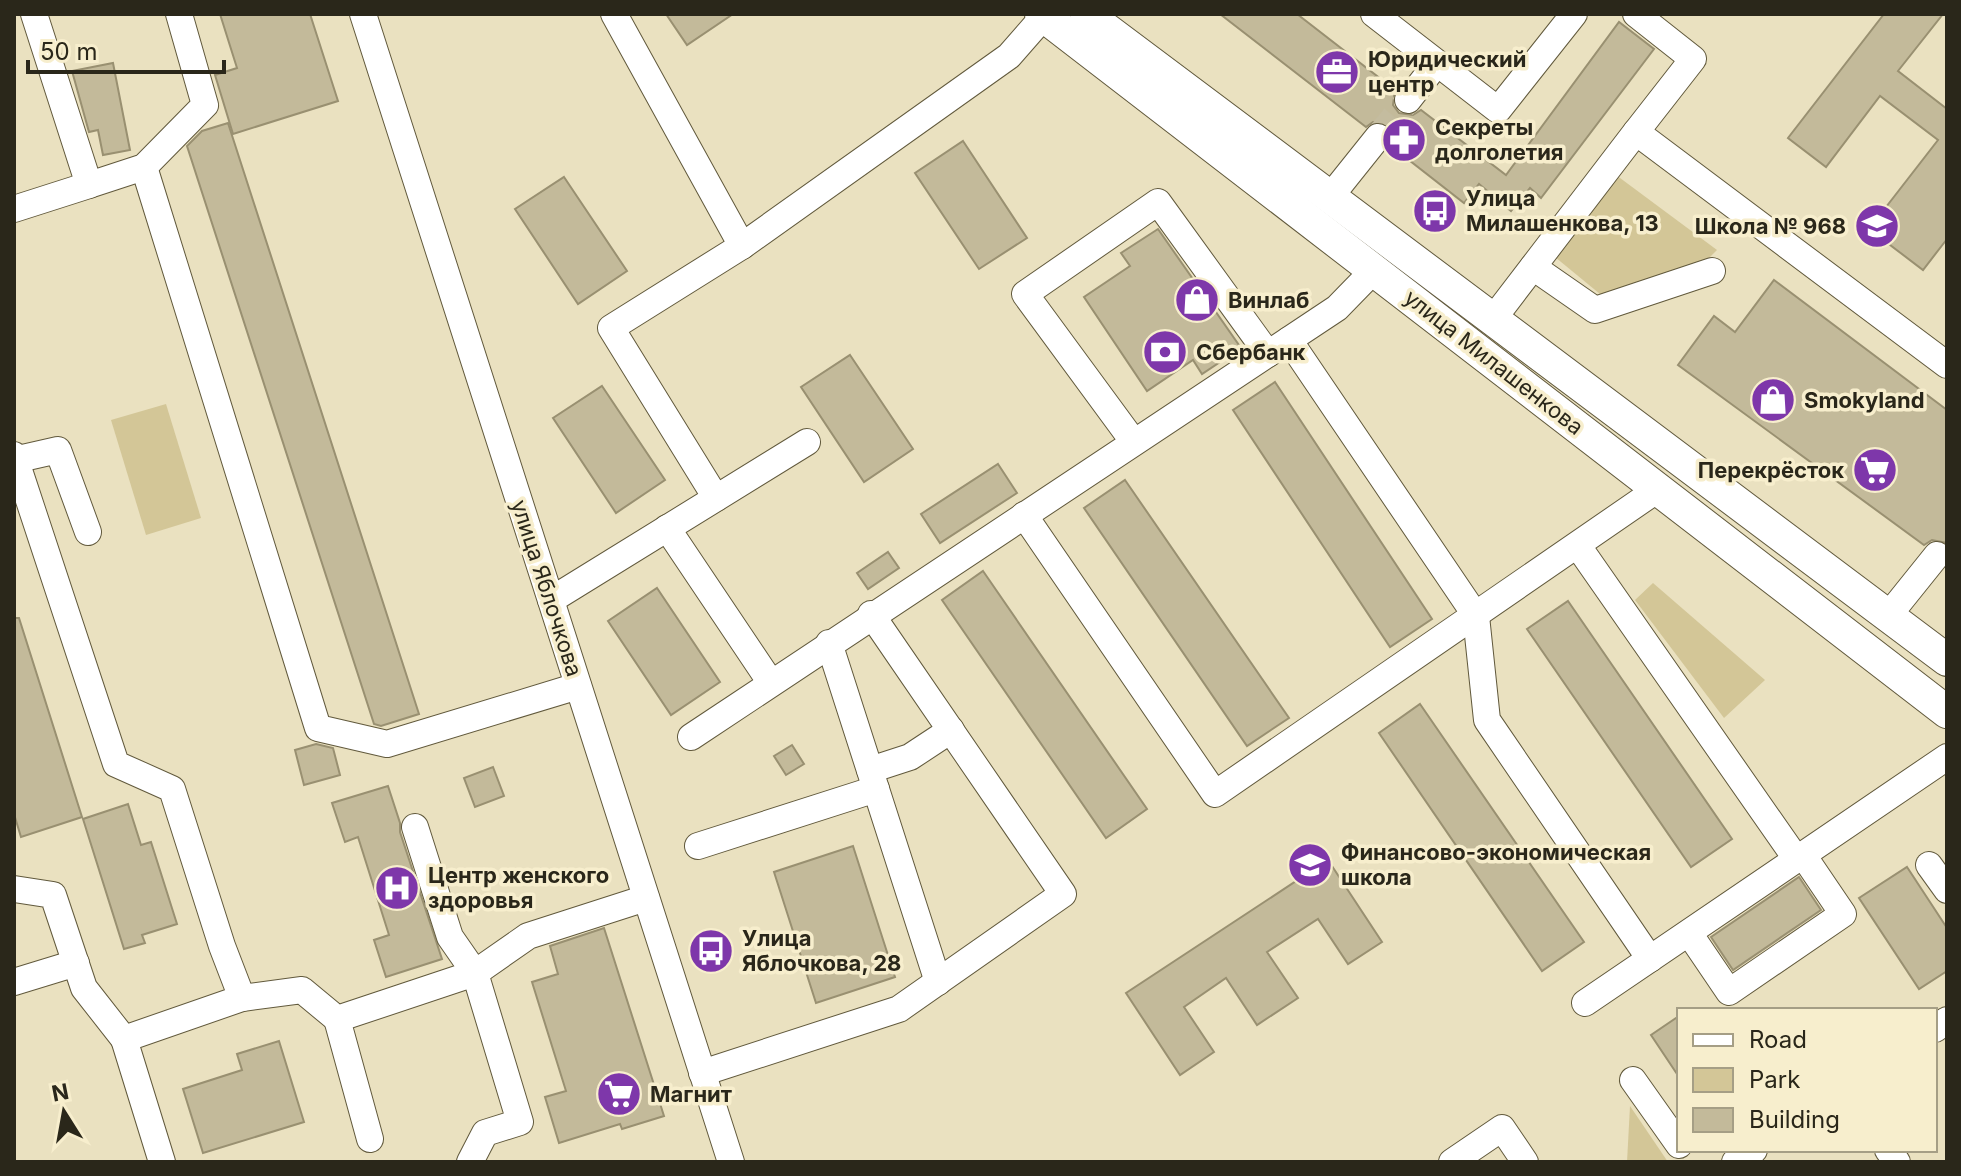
<svg xmlns="http://www.w3.org/2000/svg" width="1961" height="1176" viewBox="0 0 1961 1176" font-family="Inter,sans-serif">
<style>
.green{fill:#d3c697}
.building{fill:#c3ba9a;stroke:#999071;stroke-width:2}
.lines{fill:none;stroke-linecap:round;stroke-linejoin:round}
.minor-tunnel{stroke:#c4bc9f;stroke-width:26;stroke-dasharray:26 13;stroke-linecap:butt}
.minor-casing{stroke:#61593c;stroke-width:28}
.major-casing{stroke:#61593c;stroke-width:34}
.minor{stroke:#fff;stroke-width:26}
.major{stroke:#fff;stroke-width:32}
.labels{text-anchor:middle;stroke-width:7;stroke-linejoin:round;paint-order:stroke}
.poi-label{font-size:22px;font-weight:bold;fill:#2a271a;stroke:#f7eecd;text-anchor:start}
.street-label{font-size:22px;fill:#2a271a;stroke:#f7eecd}
</style>
<rect width="100%" height="100%" fill="#eae1c0"/>
<g class="green">
<polygon points="1616,175 1717,250 1697,270 1600,294 1555,257"/>
<polygon points="166,404 201,518 146,535 111,420"/>
<polygon points="1653,583 1765,680 1724,718 1635,600"/>
<polygon points="1630,1106 1668,1162 1627,1162"/>
</g>
<g class="building">
<polygon points="220,14 310,14 338,101 233,134 215,75 237,68"/>
<polygon points="666,14 733,14 687,45"/>
<polygon points="1220,14 1297,14 1395,90 1393,105 1399,113 1413,115 1421,110 1506,175 1619,22 1654,49 1541,198 1530,188 1511,211 1479,184 1464,203 1391,146 1393,132 1387,124 1373,122 1366,127"/>
<polygon points="1884,14 1943,14 1898,71 1947,109 1947,239 1923,270 1869,229 1938,140 1880,96 1826,167 1788,138"/>
<polygon points="113,63 130,150 103,155 98,130 89,132 72,71"/>
<polygon points="228,123 419,714 381,726 374,724 187,146 202,131"/>
<polygon points="963,141 1027,238 979,269 915,173"/>
<polygon points="564,177 627,271 578,304 515,209"/>
<polygon points="1158,229 1241,348 1202,374 1193,360 1147,391 1084,297 1130,266 1121,253"/>
<polygon points="1774,280 1947,410 1947,543 1932,540 1924,545 1678,365 1714,316 1735,332"/>
<polygon points="850,355 913,449 864,482 801,387"/>
<polygon points="1275,382 1432,619 1390,647 1233,410"/>
<polygon points="602,386 665,480 616,513 553,418"/>
<polygon points="998,464 1017,493 940,543 921,514"/>
<polygon points="1125,480 1289,718 1247,746 1084,508"/>
<polygon points="888,552 899,568 868,589 857,573"/>
<polygon points="983,571 1147,809 1106,838 942,600"/>
<polygon points="657,588 720,682 671,715 608,621"/>
<polygon points="1568,601 1732,839 1691,867 1527,629"/>
<polygon points="14,618 19,618 82,817 21,837 14,814"/>
<polygon points="1420,704 1584,942 1542,971 1379,733"/>
<polygon points="316,744 333,748 340,775 304,785 295,750"/>
<polygon points="792,745 804,764 786,775 774,756"/>
<polygon points="493,767 504,796 475,807 464,778"/>
<polygon points="388,786 400,823 400,832 442,959 386,977 374,940 389,935 358,837 345,842 332,803"/>
<polygon points="128,804 141,845 151,842 177,924 142,935 145,943 124,949 83,819"/>
<polygon points="853,846 895,977 816,1003 774,872"/>
<polygon points="1328,860 1382,942 1348,964 1318,919 1267,952 1298,998 1257,1025 1226,978 1184,1007 1214,1052 1180,1075 1126,993"/>
<polygon points="1907,867 1947,928 1947,971 1919,989 1859,898"/>
<polygon points="1799,877 1821,910 1733,970 1711,937"/>
<polygon points="604,928 664,1116 622,1129 620,1124 559,1143 545,1097 566,1091 532,982 558,974 550,946"/>
<polygon points="1679,1016 1679,1077 1651,1035"/>
<polygon points="279,1041 304,1122 203,1153 183,1089 242,1070 237,1054"/>
</g>
<g class="lines">
<polyline class="minor-tunnel" points="1378,137 1408,100"/>
<g class="minor-casing">
<g id="minor">
<polyline points="363,14 731,1162"/>
<polyline points="614,14 742,246"/>
<polyline points="1374,14 1498,110 1574,14"/>
<polyline points="1636,14 1693,59 1636,132"/>
<polyline points="1408,100 1437,63"/>
<polyline points="144,167 318,728 387,744 578,686"/>
<polyline points="89,185 144,167 205,105 179,14"/>
<polyline points="1330,197 1378,137"/>
<polyline points="14,209 89,185 34,14"/>
<polyline points="1533,267 1595,310 1712,271"/>
<polyline points="1493,319 1636,132 1947,365"/>
<polyline points="1289,340 1476,616 1487,720 1650,959"/>
<polyline points="1133,441 1025,294 1158,202 1268,354"/>
<polyline points="14,455 116,764 172,789 222,946 242,998"/>
<polyline points="14,460 58,450 88,532"/>
<polyline points="716,498 611,328 742,246 1009,56 1044,16"/>
<polyline points="1024,515 1215,794 1658,489"/>
<polyline points="667,528 771,683"/>
<polyline points="1578,546 1797,860"/>
<polyline points="551,600 807,442"/>
<polyline points="1888,616 1937,555"/>
<polyline points="829,643 938,982"/>
<polyline points="691,737 1337,308 1374,270"/>
<polyline points="870,770 910,757 951,730"/>
<polyline points="415,827 450,937 475,973 520,1122 485,1133 470,1162"/>
<polyline points="698,846 876,789"/>
<polyline points="1929,865 1947,890"/>
<polyline points="14,889 53,895 84,988 124,1039"/>
<polyline points="1689,933 1729,992 1843,914 1803,855"/>
<polyline points="14,982 76,963"/>
<polyline points="1585,1003 1947,757"/>
<polyline points="337,1019 370,1139"/>
<polyline points="1935,1029 1947,1020"/>
<polyline points="702,1073 899,1009 1063,894 871,614"/>
<polyline points="1633,1080 1679,1145"/>
<polyline points="1888,1150 1897,1162"/>
<polyline points="162,1162 124,1039 242,998 302,990 337,1019 475,973 528,936 646,898"/>
<polyline points="1452,1162 1502,1128 1525,1162"/>
<polyline points="1735,1162 1754,1150"/>
</g>
</g>
<g class="major-casing">
<g id="major">
<polyline points="1041,14 1947,712"/>
<polyline points="1086,14 1947,660"/>
</g>
</g>
<use href="#minor" class="minor"/>
<use href="#major" class="major"/>
</g>
<defs>
<g id="office-disc" transform="scale(2.3)"><circle r="9.5" fill="#7e37aa" stroke="#f7eecd"/><path d="M-6-3h4V-5.5h4V-3h4V5H-6ZM-1-4.5V-3h2v-1.5ZM-6 0V1H6V0Z" fill="#fff"/></g>
<g id="pharmacy-disc" transform="scale(2.3)"><circle r="9.5" fill="#7e37aa" stroke="#f7eecd"/><path d="M-2-6h4v4h4v4h-4v4h-4v-4h-4v-4h4Z" fill="#fff"/></g>
<g id="bus-disc" transform="scale(2.3)"><circle r="9.5" fill="#7e37aa" stroke="#f7eecd"/><path d="M-5-6H5V4H4V6H2V4H-2V6H-4V4H-5ZM-3.5-4V0h7V-4ZM-3.5 1.2v1.5H-2V1.2ZM2 1.2v1.5H3.5V1.2Z" fill="#fff"/></g>
<g id="school-disc" transform="scale(2.3)"><circle r="9.5" fill="#7e37aa" stroke="#f7eecd"/><path d="M0-5L7-2L0 1L-7-2ZM-4 1L0 2.5L4 1V4Q0 6-4 4Z" fill="#fff"/></g>
<g id="shop-disc" transform="scale(2.3)"><circle r="9.5" fill="#7e37aa" stroke="#f7eecd"/><path d="M-5-2.5h2.3a2.7 3.5 0 0 1 5.4 0H5L5.5 6h-11ZM-1.5-2.5h3a1.5 2.3 0 0 0-3 0Z" fill="#fff"/></g>
<g id="bank-disc" transform="scale(2.3)"><circle r="9.5" fill="#7e37aa" stroke="#f7eecd"/><path d="M-6-4H6V4H-6ZM0-2.3a2.3 2.3 0 1 0 0 4.6a2.3 2.3 0 1 0 0-4.6Z" fill="#fff"/></g>
<g id="supermarket-disc" transform="scale(2.3)"><circle r="9.5" fill="#7e37aa" stroke="#f7eecd"/><path d="M-6-5.5h2.5l.6 2H6L4.5 2H-2.5L-4.4-4H-6ZM-1.5 3.2a1.3 1.3 0 1 0 .1 0ZM3 3.2a1.3 1.3 0 1 0 .1 0Z" fill="#fff"/></g>
<g id="hospital-disc" transform="scale(2.3)"><circle r="9.5" fill="#7e37aa" stroke="#f7eecd"/><path d="M-5-5h3v3.5h4V-5h3V5h-3V1.5h-4V5h-3Z" fill="#fff"/></g>
</defs>
<g fill-rule="evenodd">
<use href="#office-disc" x="1337" y="72"/>
<use href="#pharmacy-disc" x="1404" y="140"/>
<use href="#bus-disc" x="1435" y="211"/>
<use href="#school-disc" x="1877" y="226"/>
<use href="#shop-disc" x="1197" y="300"/>
<use href="#bank-disc" x="1165" y="352"/>
<use href="#shop-disc" x="1773" y="400"/>
<use href="#supermarket-disc" x="1875" y="470"/>
<use href="#school-disc" x="1310" y="865"/>
<use href="#hospital-disc" x="397" y="888"/>
<use href="#bus-disc" x="711" y="951"/>
<use href="#supermarket-disc" x="619" y="1094"/>
</g>
<g class="labels">
<g class="poi-label">
<text x="1368" y="67">Юридический<tspan x="1368" dy="25">центр</tspan></text>
<text x="1435" y="135">Секреты<tspan x="1435" dy="25">долголетия</tspan></text>
<text x="1466" y="206">Улица<tspan x="1466" dy="25">Милашенкова, 13</tspan></text>
<text x="1846" y="234" text-anchor="end">Школа № 968</text>
<text x="1228" y="308">Винлаб</text>
<text x="1196" y="360">Сбербанк</text>
<text x="1804" y="408">Smokyland</text>
<text x="1844" y="478" text-anchor="end">Перекрёсток</text>
<text x="1341" y="860">Финансово-экономическая<tspan x="1341" dy="25">школа</tspan></text>
<text x="428" y="883">Центр женского<tspan x="428" dy="25">здоровья</tspan></text>
<text x="742" y="946">Улица<tspan x="742" dy="25">Яблочкова, 28</tspan></text>
<text x="650" y="1102">Магнит</text>
</g>
<g class="street-label">
<text transform="translate(1494 362) rotate(38)" y="8">улица Милашенкова</text>
<text transform="translate(547 588) rotate(72)" y="8">улица Яблочкова</text>
</g>
</g>
<rect width="1961" height="1176" fill="none" stroke="#2a271a" stroke-width="32"/>
<rect x="1677" y="1008" width="260" height="144" fill="#f7eecd" stroke="#a59e85" stroke-width="2"/>
<rect x="1693" y="1034" width="40" height="12" fill="#ffffff" stroke="#a59e85" stroke-width="2"/>
<text x="1749" y="1048" font-size="24" fill="#2a271a">Road</text>
<rect x="1693" y="1068" width="40" height="24" fill="#d3c697" stroke="#a59e85" stroke-width="2"/>
<text x="1749" y="1088" font-size="24" fill="#2a271a">Park</text>
<rect x="1693" y="1108" width="40" height="24" fill="#c3ba9a" stroke="#a59e85" stroke-width="2"/>
<text x="1749" y="1128" font-size="24" fill="#2a271a">Building</text>
<g transform="translate(64 1112) rotate(349)" stroke="#f7eecd" stroke-width="6" paint-order="stroke">
<path d="M0-6L14 30L0 20L-14 30Z" fill="#2a271a"/>
<text y="-12" font-size="22" font-weight="bold" text-anchor="middle" fill="#2a271a">N</text>
</g>
<path d="M28 60v12h196v-12" fill="none" stroke="#2a271a" stroke-width="4"/>
<text x="40" y="60" font-size="24" fill="#2a271a" stroke="#f7eecd" stroke-width="6" paint-order="stroke">50 m</text>
</svg>
